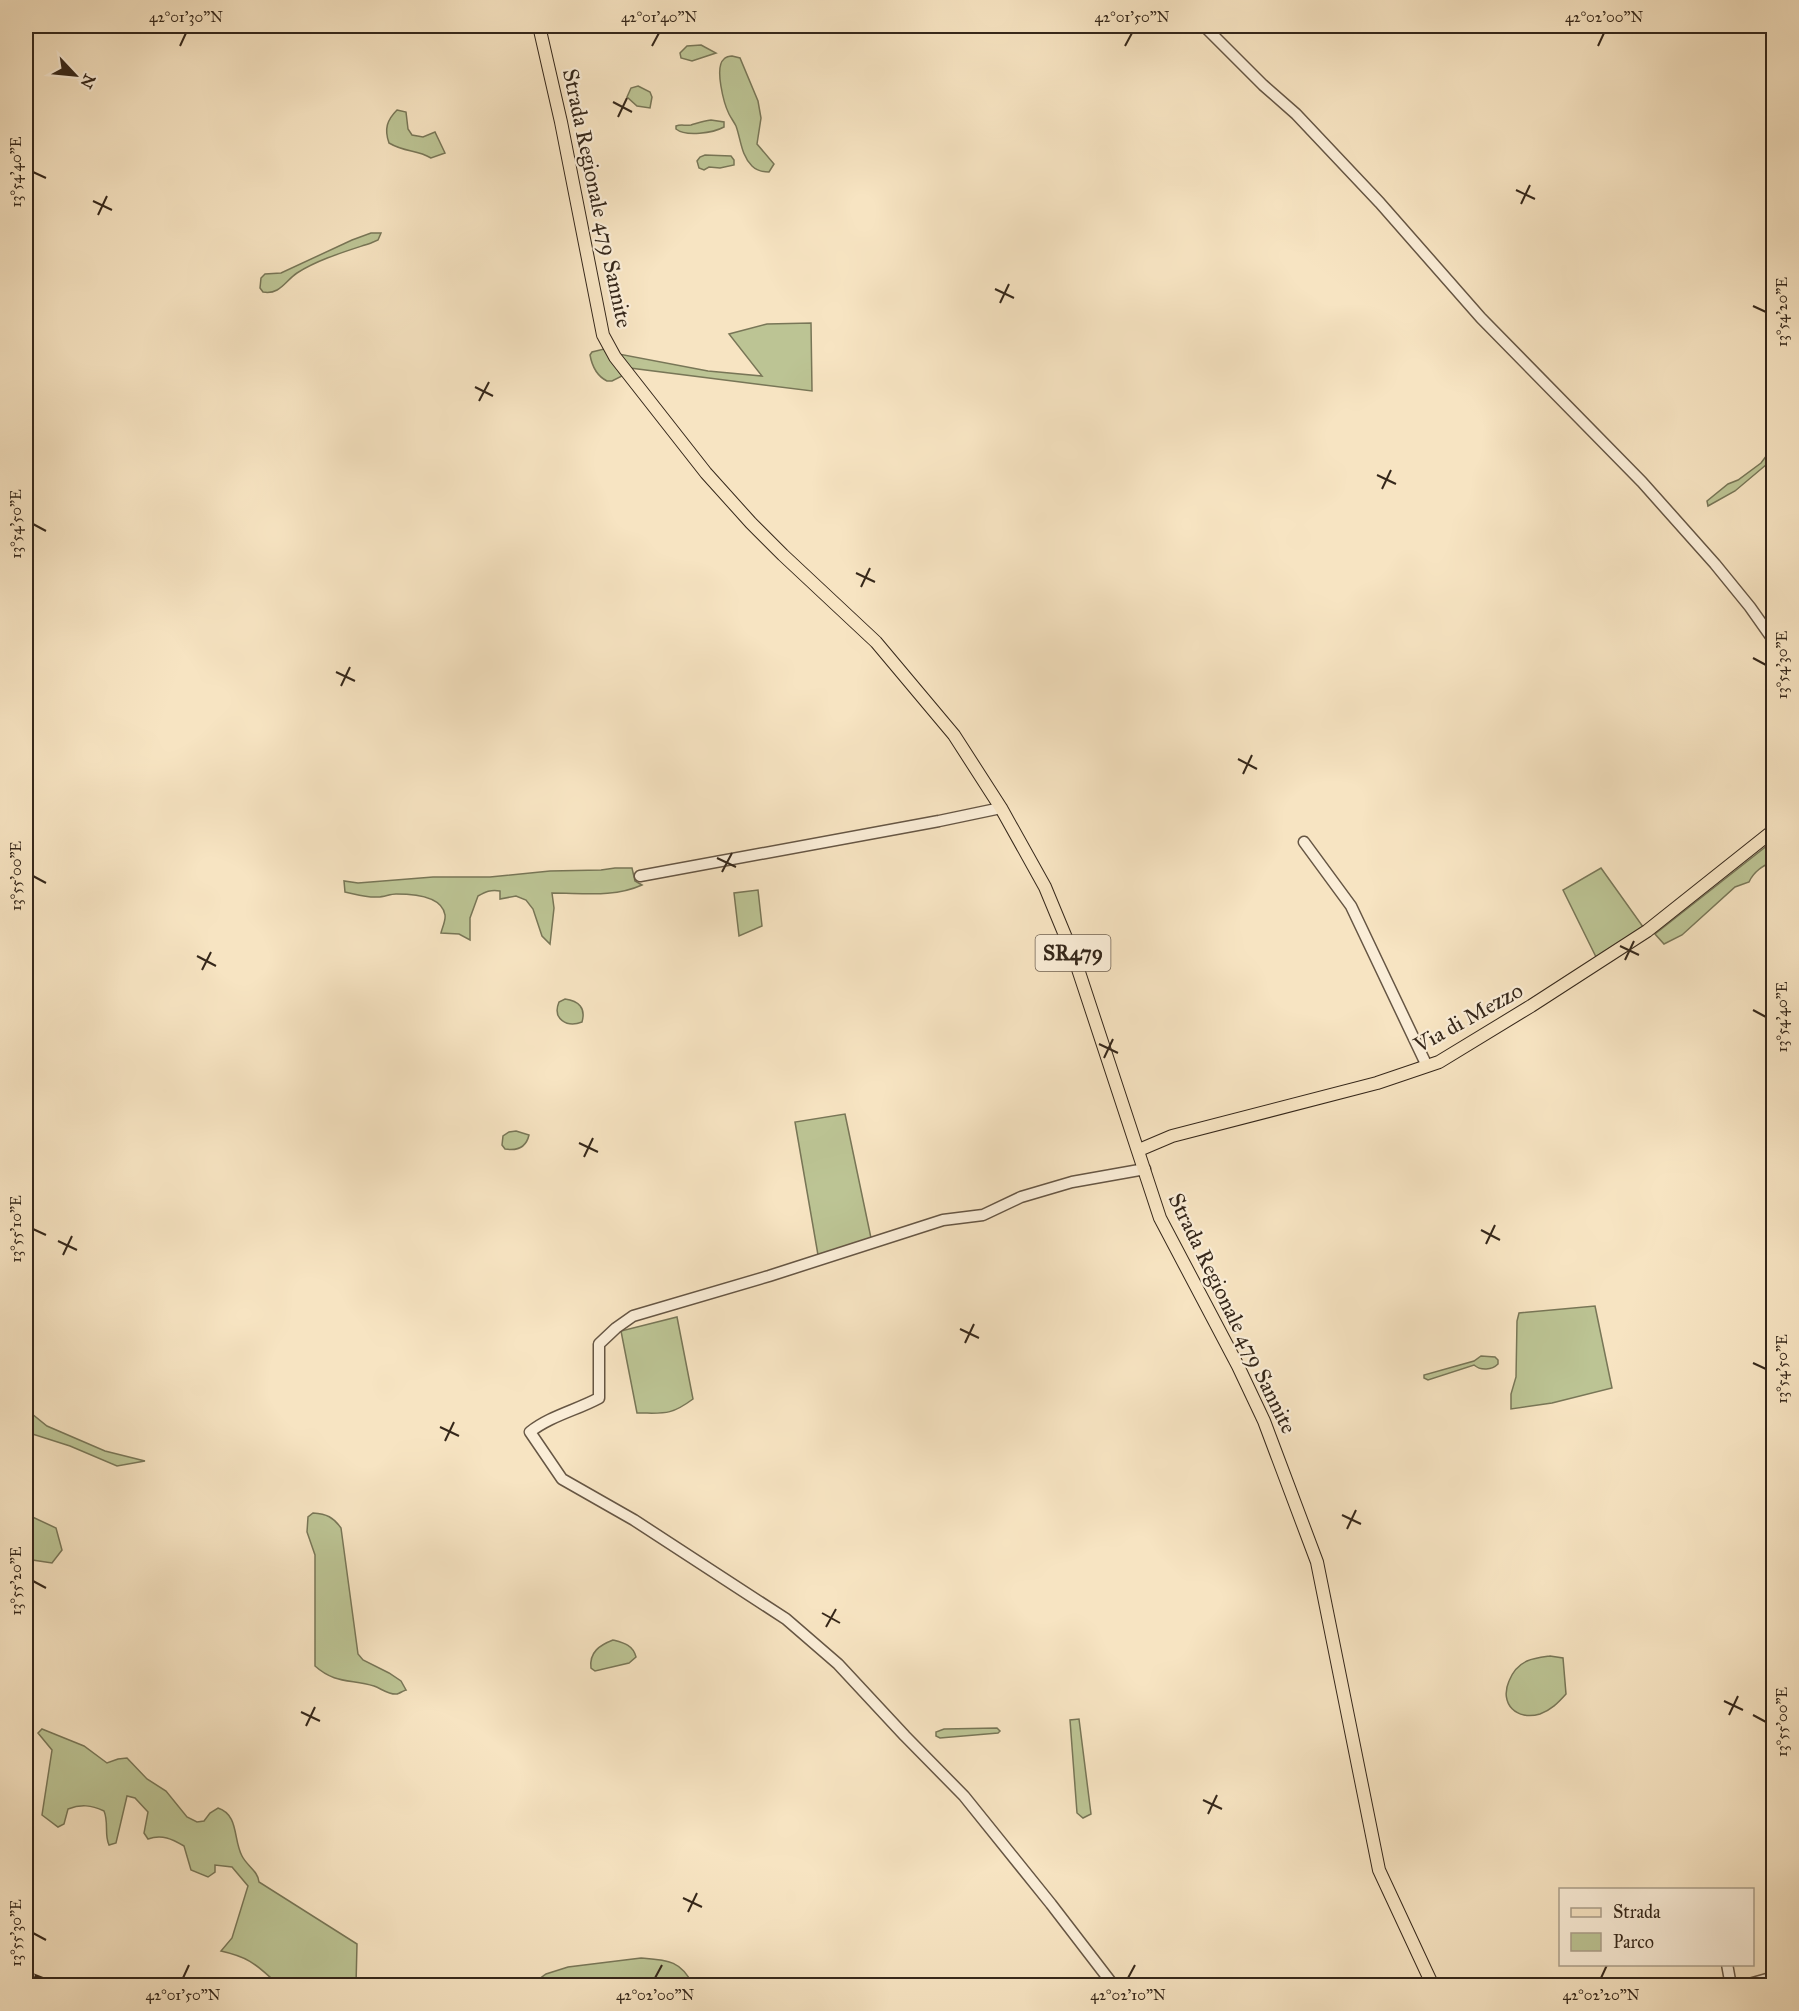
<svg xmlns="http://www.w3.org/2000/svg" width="1799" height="2011" viewBox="0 0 1799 2011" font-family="'IM FELL Great Primer',serif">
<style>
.green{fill:#bcc494;stroke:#787657;stroke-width:1.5}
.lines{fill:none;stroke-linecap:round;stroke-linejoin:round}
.minor-casing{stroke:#665644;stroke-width:13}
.major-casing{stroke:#35271a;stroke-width:14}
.minor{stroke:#faedd7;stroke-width:10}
.major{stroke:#f7e4c2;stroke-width:12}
.rail-casing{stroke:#35271a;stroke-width:5}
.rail{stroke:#faedd7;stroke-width:3;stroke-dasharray:9;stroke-linecap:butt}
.ticks{fill:none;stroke:#35271a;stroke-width:2}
.labels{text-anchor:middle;stroke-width:4.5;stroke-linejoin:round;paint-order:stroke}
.shield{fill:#faedd7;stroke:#706253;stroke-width:1.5}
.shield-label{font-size:21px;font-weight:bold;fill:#35271a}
.street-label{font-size:22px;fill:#35271a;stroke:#faedd7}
.neatline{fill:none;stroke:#35271a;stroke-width:2}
.ticks-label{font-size:15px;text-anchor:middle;fill:#35271a}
</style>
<rect width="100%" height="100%" fill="#f7e4c2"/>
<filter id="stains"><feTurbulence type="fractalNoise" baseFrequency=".00333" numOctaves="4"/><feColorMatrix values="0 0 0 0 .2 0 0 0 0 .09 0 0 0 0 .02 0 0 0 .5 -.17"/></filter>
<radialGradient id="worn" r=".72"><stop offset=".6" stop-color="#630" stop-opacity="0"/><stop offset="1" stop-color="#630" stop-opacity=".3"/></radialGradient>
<g class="green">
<polygon points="701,45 716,53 692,61 681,58 680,53 687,46"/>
<path d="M732 56 740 58 758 101 761 118 757 144 774 164 769 172C762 172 757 171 752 166 741 155 741 140 736 126 734 122 731 118 729 114 724 104 714 67 724 59 725 57 730 56 732 56Z"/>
<polygon points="638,86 650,92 652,97 650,108 637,106 627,97 631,88"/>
<path d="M397 110 406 112 408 129 412 135 423 137 435 132 445 153 431 158C416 149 406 153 389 143 384 129 387 120 397 110Z"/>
<path d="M711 120 724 122V127C713 133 686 137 676 129V126C681 124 685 126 691 125 698 123 703 121 711 120Z"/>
<polygon points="705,155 731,156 734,160 734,165 720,168 709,167 704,170 699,168 697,161 700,157"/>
<path d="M371 233H381L378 240 371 243C347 251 319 259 297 273 285 281 280 295 263 292L260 288 261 278 265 274 281 273 352 240Z"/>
<polygon points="811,323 812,391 630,368 619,354 708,371 762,376 729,334 767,324"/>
<path d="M604 349 622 376 612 381H607C597 376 592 366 590 355L592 352Z"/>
<polygon points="1773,447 1773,459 1735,491 1708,506 1707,501 1728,484 1738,480 1761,463"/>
<path d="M1773 841V861C1763 866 1754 871 1749 882L1735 887 1682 935 1664 944 1655 934Z"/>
<path d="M615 868H632L635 881 642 885C613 898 583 893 552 893L554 908 550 944 542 936 533 909 526 900 516 896 500 899V891C491 889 485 892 478 896L470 918V940L459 934 441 933C442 928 446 920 445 915 442 895 411 894 396 894 390 894 384 897 378 897 367 898 355 894 345 892L344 881 358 883 433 877H490L550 871 601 870Z"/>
<polygon points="1601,868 1646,931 1598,961 1563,890"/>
<polygon points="758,890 762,926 739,936 734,893"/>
<path d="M565 999C579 1001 586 1008 582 1022 567 1028 552 1019 559 1002Z"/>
<polygon points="845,1114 871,1238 818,1255 795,1122"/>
<path d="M516 1131 529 1135C526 1148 517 1151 505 1149L502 1145 503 1136 509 1132Z"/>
<polygon points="1595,1306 1612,1388 1552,1403 1511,1409 1511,1394 1516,1377 1517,1321 1519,1313"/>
<path d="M677 1317 693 1399C670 1416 664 1413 637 1413L621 1331Z"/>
<path d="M1481 1356 1495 1357 1498 1360V1364C1492 1370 1481 1371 1474 1365L1428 1380 1424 1378V1375L1474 1361Z"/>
<polygon points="26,1409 47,1426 105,1451 145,1461 117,1466 70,1446 26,1432"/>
<path d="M313 1513C327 1514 333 1517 341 1528L358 1654 363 1660 389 1673 401 1681 406 1690C405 1690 398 1694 397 1694 389 1695 382 1689 374 1686 351 1679 335 1684 315 1666V1555L307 1532 308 1517Z"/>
<polygon points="26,1514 56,1528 62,1550 52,1563 26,1559"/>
<path d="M613 1640C624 1643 633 1645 636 1657L629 1663 595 1671 591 1668C589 1652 600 1645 613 1640Z"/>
<path d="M1550 1656 1563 1658 1566 1694C1558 1703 1551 1710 1540 1714 1517 1721 1499 1704 1509 1681 1513 1671 1518 1665 1527 1661 1534 1658 1543 1657 1550 1656Z"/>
<polygon points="1079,1719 1091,1814 1083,1818 1077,1813 1070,1720"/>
<polygon points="997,1728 1000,1731 998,1733 940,1738 936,1736 936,1732 944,1729"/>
<path d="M42 1729 84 1746 107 1763 118 1759 127 1758 147 1779 166 1791 187 1817 197 1822 204 1821 210 1813 218 1808C239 1815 233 1839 242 1856 247 1866 258 1871 259 1882L357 1944 356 1985H279C257 1966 252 1958 221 1951L232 1938 248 1886 232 1867 215 1865V1872L208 1877 191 1870 184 1846C172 1839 162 1834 148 1839L144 1833 148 1812 135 1798 127 1796 116 1843 109 1845C104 1834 109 1823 104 1811 91 1805 81 1804 68 1809L64 1824 58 1827 42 1815 52 1750 38 1733Z"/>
<path d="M641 1958C667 1960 681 1960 693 1985H531L546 1974 568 1967Z"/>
</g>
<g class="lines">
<g class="minor-casing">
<g id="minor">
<polyline points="1204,26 1263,85 1296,114 1380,203 1481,318 1642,482 1715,564 1750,607 1774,641"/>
<polyline points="1304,842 1351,906 1427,1066"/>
<polyline points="640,876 939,821 1001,808"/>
<polyline points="1727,1964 1731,1986"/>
<path d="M1114 1986 1051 1904 964 1796 905 1736 838 1664 786 1619 634 1520 562 1479 530 1432C550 1416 577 1410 599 1398V1344L616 1328 633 1316 769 1276 943 1220 983 1215 1021 1197 1072 1182 1145 1169"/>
<polyline points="1742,1986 1774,1977"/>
</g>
</g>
<g class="major-casing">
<g id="major">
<polyline points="539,26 561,122 603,335 615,357 706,473 751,523 783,555 876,642 954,735 1001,808 1045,887 1074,957 1160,1218 1238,1366 1264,1421 1317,1562 1379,1870 1433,1986"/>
<polyline points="1139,1150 1172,1136 1377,1083 1439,1062 1531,1006 1647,931 1774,830"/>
</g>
</g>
<use href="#minor" class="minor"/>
<use href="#major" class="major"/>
<g class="rail-casing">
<polyline id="rail" points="26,1973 60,1986"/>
</g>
<use href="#rail" class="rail"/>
</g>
<path class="ticks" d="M180 46 186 33M652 46 659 33M1125 46 1132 33M1598 46 1604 33M613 102 632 112M618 117 627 98M33 172 46 178M1516 190 1535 199M93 201 112 210M1521 204 1530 185M98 215 107 196M995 289 1014 298M1000 303 1009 284M1753 306 1766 312M475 387 493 396M479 401 489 382M1377 475 1396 484M1382 489 1391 470M33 524 46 531M856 573 875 582M861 587 870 568M1753 658 1766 665M336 672 355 681M341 686 350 667M1238 759 1257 769M1243 774 1252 755M717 858 736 867M722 872 732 853M33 876 46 883M1620 946 1639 955M197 956 216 966M1625 960 1634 941M202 970 211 952M1753 1010 1766 1017M1099 1044 1118 1053M1104 1058 1113 1039M579 1143 598 1152M584 1157 593 1138M33 1229 46 1235M1481 1230 1500 1240M58 1241 77 1250M1486 1244 1495 1225M63 1255 72 1236M960 1329 979 1338M965 1343 974 1324M1753 1363 1766 1369M440 1427 459 1436M445 1441 454 1422M1342 1515 1361 1524M1347 1529 1356 1510M33 1581 46 1588M822 1613 840 1623M826 1627 836 1609M1724 1701 1743 1710M301 1712 320 1721M1729 1715 1738 1696M1753 1715 1766 1722M306 1726 315 1707M1203 1800 1222 1809M1208 1814 1217 1795M683 1898 702 1907M688 1912 697 1893M33 1933 46 1940M183 1978 189 1965M655 1978 662 1965M1128 1978 1135 1965M1601 1978 1607 1965"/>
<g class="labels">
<rect class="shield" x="1035.5" y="935" width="75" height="36" rx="4.5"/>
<g class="shield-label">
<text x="1073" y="960">SR479</text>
</g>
<g class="street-label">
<text transform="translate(598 198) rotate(78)" y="8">Strada Regionale 479 Sannite</text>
<text transform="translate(1468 1017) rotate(-29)" y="8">Via di Mezzo</text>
<text transform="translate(1233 1313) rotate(64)" y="8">Strada Regionale 479 Sannite</text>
</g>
</g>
<rect width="1799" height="2011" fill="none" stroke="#f7e4c2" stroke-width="66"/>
<rect x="1559" y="1888" width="195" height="78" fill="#faedd7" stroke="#ab9e8b" stroke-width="1.5"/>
<rect x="1571" y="1908" width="30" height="9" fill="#f7e4c2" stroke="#ab9e8b" stroke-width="1.5"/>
<text x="1613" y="1918" font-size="18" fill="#35271a">Strada</text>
<rect x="1571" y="1933" width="30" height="18" fill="#bcc494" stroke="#ab9e8b" stroke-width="1.5"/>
<text x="1613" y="1948" font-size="18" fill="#35271a">Parco</text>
<g transform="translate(75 75) rotate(116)" stroke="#faedd7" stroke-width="4.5" paint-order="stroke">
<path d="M0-4.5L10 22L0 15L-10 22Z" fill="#35271a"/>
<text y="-9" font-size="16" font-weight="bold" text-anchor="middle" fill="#35271a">N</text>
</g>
<rect x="33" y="33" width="1733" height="1945" class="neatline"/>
<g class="ticks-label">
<text x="186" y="22">42°01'30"N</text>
<text x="659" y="22">42°01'40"N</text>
<text x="1132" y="22">42°01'50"N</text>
<text x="1604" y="22">42°02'00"N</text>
<text transform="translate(16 172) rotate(-90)" y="5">13°54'40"E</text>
<text transform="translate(1782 312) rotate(-90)" y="5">13°54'20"E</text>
<text transform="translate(16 524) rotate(-90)" y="5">13°54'50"E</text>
<text transform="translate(1782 665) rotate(-90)" y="5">13°54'30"E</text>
<text transform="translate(16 876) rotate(-90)" y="5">13°55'00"E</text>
<text transform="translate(1782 1017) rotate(-90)" y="5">13°54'40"E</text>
<text transform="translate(16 1229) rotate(-90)" y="5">13°55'10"E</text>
<text transform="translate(1782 1369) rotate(-90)" y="5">13°54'50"E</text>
<text transform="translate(16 1581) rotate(-90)" y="5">13°55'20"E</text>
<text transform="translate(1782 1722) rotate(-90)" y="5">13°55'00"E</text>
<text transform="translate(16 1933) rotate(-90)" y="5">13°55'30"E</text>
<text x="183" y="2000">42°01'50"N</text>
<text x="655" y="2000">42°02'00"N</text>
<text x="1128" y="2000">42°02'10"N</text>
<text x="1601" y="2000">42°02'20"N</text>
</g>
<rect width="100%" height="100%" filter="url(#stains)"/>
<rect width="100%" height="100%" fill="url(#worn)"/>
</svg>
